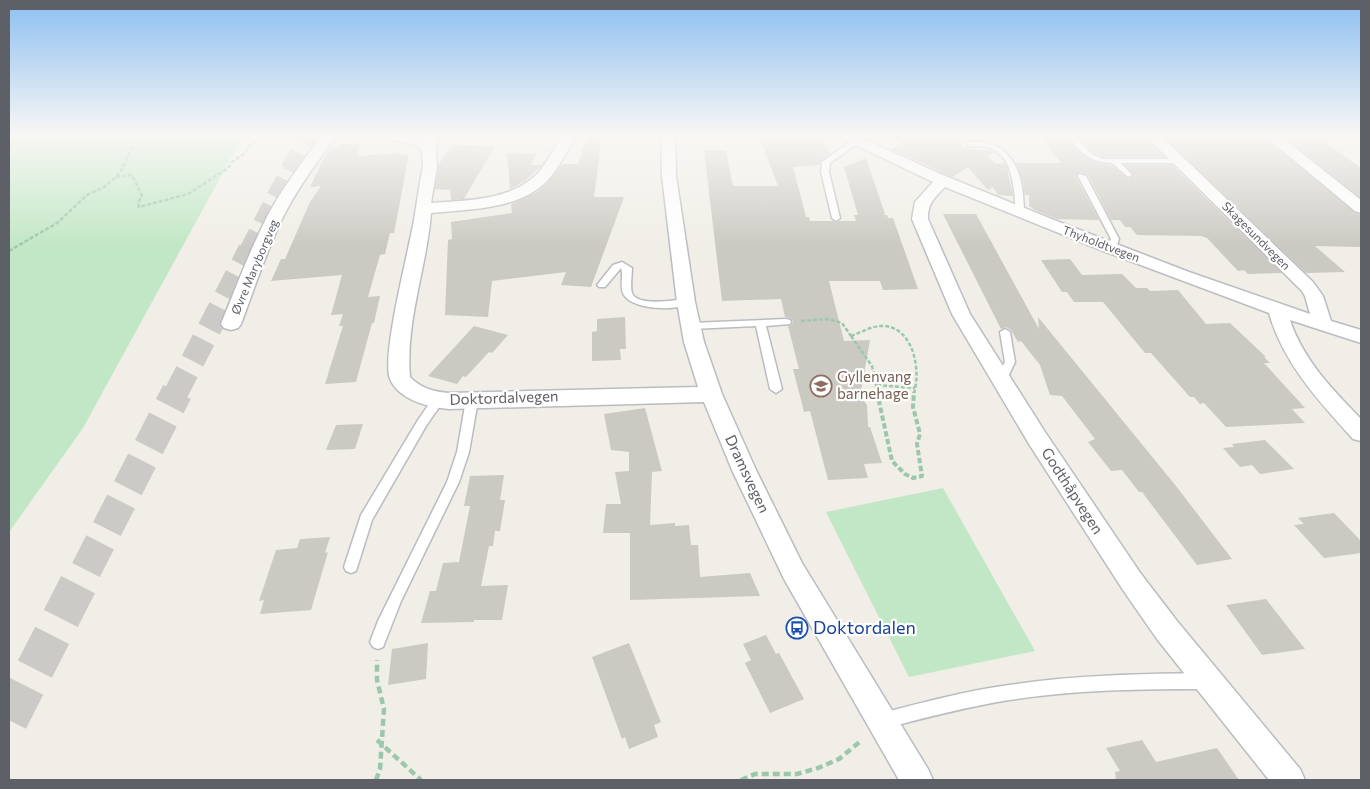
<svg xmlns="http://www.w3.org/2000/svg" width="1370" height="789" viewBox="0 0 1370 789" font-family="Commissioner,sans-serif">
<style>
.green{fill:#c2e7c6}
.building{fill:#cac9c2}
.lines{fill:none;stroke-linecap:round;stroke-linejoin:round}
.primary-tunnel-far3{stroke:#cbcac6;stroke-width:20;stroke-dasharray:20 10;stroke-linecap:butt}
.primary-tunnel-far2{stroke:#cbcac6;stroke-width:24;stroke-dasharray:24 12;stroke-linecap:butt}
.primary-tunnel-far1{stroke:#cbcac6;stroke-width:31;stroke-dasharray:31 15;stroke-linecap:butt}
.primary-tunnel{stroke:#cbcac6;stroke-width:38;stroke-dasharray:38 19;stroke-linecap:butt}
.service-casing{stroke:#babcc1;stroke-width:3}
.minor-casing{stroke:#babcc1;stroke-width:3}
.path-far2{stroke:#9bc8ad;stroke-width:2.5;stroke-dasharray:4 2;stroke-linecap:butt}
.path-far1{stroke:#9bc8ad;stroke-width:4;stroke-dasharray:5.5 2.5;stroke-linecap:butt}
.path{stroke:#9bc8ad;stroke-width:4.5;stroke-dasharray:7 4;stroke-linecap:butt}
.service{fill:#fff;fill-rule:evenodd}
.minor{fill:#fff;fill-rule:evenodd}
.labels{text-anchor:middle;stroke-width:4.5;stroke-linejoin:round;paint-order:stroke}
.far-street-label{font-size:12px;fill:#5d6066;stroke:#fff}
.education-label{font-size:15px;fill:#785e54;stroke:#fff;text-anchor:start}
.street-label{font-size:15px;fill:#5d6066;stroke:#fff}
.near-transit-label{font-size:18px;fill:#164399;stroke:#fff;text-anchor:start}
</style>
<rect width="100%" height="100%" fill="#f0eee6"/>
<g class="green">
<polygon points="9,136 243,136 83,428 9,532"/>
<polygon points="943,488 1035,651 909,677 826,512"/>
</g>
<g class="building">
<polygon points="588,136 602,136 594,197 624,197 591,287 561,285 566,272 492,281 488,317 445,315 448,240 452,239 451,222 512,213 511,204 537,192 548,182 562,164 578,164"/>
<polygon points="759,136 821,136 830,154 821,160 820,165 793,167 806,217 809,217 810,221 833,221 836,223 839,221 856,221 854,215 858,215 844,167 866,158 885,214 884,215 887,215 888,218 893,218 918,289 883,290 880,281 829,281 844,341 870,340 860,396 867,405 868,427 870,427 882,463 864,464 868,478 828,480 810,411 804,412 793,369 799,369 788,326 792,325 793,321 790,318 785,317 781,299 722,301 704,150 726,150 733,186 778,186"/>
<polygon points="890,136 954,136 965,148 991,151 994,153 988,156 995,164 1004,163 1007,168 1013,196 998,195 993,187 988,190 968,167 952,177 891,149 903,144"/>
<polygon points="1043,136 1066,136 1075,148 1085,157 1097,163 1111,165 1128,179 1134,175 1125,165 1172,165 1282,273 1248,274 1244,270 1238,271 1207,238 1201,236 1137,235 1130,227 1125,227 1120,220 1111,220 1088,175 1080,172 1076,177 1099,220 1057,219 1035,210 1029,206 1029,195 1025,195 1023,182 1016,163 1061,163 1044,141 1048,141"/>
<polygon points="1077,136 1144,136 1165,157 1102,157 1093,152"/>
<polygon points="1163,136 1263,136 1354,212 1361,215 1361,247 1315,246 1345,272 1306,273"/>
<polygon points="1283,136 1316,136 1361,168 1361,198"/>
<polygon points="362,143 356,156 400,153 400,155 409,154 394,233 390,233 385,254 380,255 368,297 380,296 374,323 372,323 356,382 325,384 343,326 339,326 343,314 331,315 342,275 271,281 281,259 285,259 310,202 321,186 310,187 326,154 330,148 337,148 339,144"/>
<polygon points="455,145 495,146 464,199 451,200 450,190 435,189 439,164 451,146"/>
<polygon points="507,153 536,154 531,165 542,165 525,181 510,189"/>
<polygon points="943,214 976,214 1039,329 1038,317 1176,486 1232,559 1197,565 1142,492 1139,492 1122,470 1111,471 1088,442 1095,439 1062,396 1050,395 1040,365 1021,341 1018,342 1011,330 1006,327 1001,329"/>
<polygon points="1070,259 1082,275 1122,274 1136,288 1147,288 1150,291 1178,290 1206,324 1230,323 1266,357 1264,357 1270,363 1264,363 1305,408 1292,409 1305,423 1226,427 1204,403 1200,404 1194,397 1190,397 1151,353 1145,353 1103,302 1074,302 1067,292 1062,292 1041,260"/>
<polygon points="625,317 626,349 620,349 621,360 592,361 592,332 597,331 597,319"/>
<polygon points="474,326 508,335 492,353 489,352 466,377 463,376 457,384 428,376"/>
<polygon points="645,408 662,471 652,472 650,525 675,523 675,526 689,525 691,545 698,545 700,577 750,573 760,596 630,600 630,533 603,533 606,504 621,504 615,472 629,471 629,452 611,450 604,414"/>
<polygon points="363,424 355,449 326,450 336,425"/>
<polygon points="1265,440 1294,469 1260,474 1252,465 1240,467 1223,448 1234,447 1232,444"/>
<polygon points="504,475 500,500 505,500 500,531 495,531 493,546 489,546 481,586 508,585 502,620 474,620 474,622 421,623 430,591 436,591 443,563 459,562 470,506 464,506 470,476"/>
<polygon points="1334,513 1361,541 1361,553 1324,558 1294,525 1304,524 1298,518"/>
<polygon points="330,537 325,553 328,552 311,610 260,614 264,600 259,601 276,550 297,548 300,539"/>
<polygon points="1266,599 1305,649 1262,655 1226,605"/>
<polygon points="766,635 776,654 779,653 804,699 770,713 745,663 751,660 743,644"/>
<polygon points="428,643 426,679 388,685 392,649"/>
<polygon points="629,643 661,722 654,725 658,737 629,749 625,737 622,739 592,657"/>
<polygon points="1142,740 1156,762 1217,748 1239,780 1116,780 1115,772 1120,771 1106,748"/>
</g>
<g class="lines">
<polyline class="primary-tunnel-far3" points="249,251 308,136"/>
<polyline class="primary-tunnel-far2" points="176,393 250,250"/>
<polyline class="primary-tunnel-far1" points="86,570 177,392"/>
<polyline class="primary-tunnel" points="9,720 86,569"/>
<g class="service-casing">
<g id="service">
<path d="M1068 136H1075L1092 154 1102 159H1181L1185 161 1181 163H1121L1132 175 1128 177 1112 163C1091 163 1079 152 1068 136Z"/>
<polygon points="854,139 861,141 830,163 829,172 840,218 836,221 832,218 821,172 822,162"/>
<path d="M968 142C1004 137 1020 164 1023 194 1023 201 1025 208 1023 214H1017L1016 212C1014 192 1014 158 992 149 984 145 976 147 968 146Z"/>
<polygon points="1079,174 1086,176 1119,239 1115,251 1109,251 1107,249 1111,239 1078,176"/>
<path d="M622 262 632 268C632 275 630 286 632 293 637 307 675 300 686 299L691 302C680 312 633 310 624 295 619 288 624 276 621 268L605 287H599L597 285 613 265Z"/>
<polygon points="786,319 790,320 791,322 790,324 766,326 782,389 776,393 770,389 756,326 691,329 686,326 691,323"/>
<polygon points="1005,329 1010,332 1015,362 1005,383 1001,384 995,380 1005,362 1000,332"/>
<polygon points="438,396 444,400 426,426 372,520 356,571 351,573 346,571 344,567 361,515 418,420 434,397"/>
<polygon points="472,396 478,400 469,452 459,482 401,601 383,647 378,649 373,647 370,642 378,621 447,482 457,452 466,400"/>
<path d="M1204 673 1210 676 1212 681 1210 686 1204 689C1139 689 1073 690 1009 700 966 707 924 718 882 729L876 727 874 721 876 715 882 713C924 702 966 691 1009 685 1073 675 1139 674 1204 673Z"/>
</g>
</g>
<g class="minor-casing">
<g id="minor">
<path d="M322 136H336C318 161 299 186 285 213 267 248 255 287 241 324L238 328 231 330 224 328 221 324C236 287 250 250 268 215 283 187 303 161 322 136Z"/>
<path d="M385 136H412L424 139 425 136H439L436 148 437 167 431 203C466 200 510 201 537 174 547 163 554 149 562 136H576C567 151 559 168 547 181 519 210 468 209 431 213 427 267 405 322 410 377 420 388 435 392 449 393L698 387 684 342 677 302 662 176 661 136H675L676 176 695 302 704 342 722 394 756 470 802 563 928 769 933 780H899L784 579 732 470 704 402 449 409C428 407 399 400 390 379 381 356 409 250 414 220 417 202 419 185 423 167L422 150 414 144 387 139Z"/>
<path d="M841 136H858L938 173 1054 220 1189 272 1310 314 1305 296 1301 290 1146 136H1161L1313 282 1323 296 1331 321 1361 330V343L1290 320C1303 360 1333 390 1361 419V441L1353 439C1319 401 1283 363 1269 313L1106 252 945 187C935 197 927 204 928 219L970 314 1045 432 1141 574 1177 621 1300 769 1305 780H1269L1157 639 1123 590 1029 444 952 314 912 219 915 202 933 182 843 139Z"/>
<polygon points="1265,136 1280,136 1361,200 1361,213 1355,211"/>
</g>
</g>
<g class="path-far2">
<polyline points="116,177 132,175 142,196 138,203 139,207 188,194 228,168 233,161 244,154 251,144 267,136"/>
<polyline points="9,251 57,223 87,195 104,187 116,177 123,168 136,136"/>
<polyline points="801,321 828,319 842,323 851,336"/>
<polyline points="851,336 872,366 878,393"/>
<path d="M851 336C862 332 873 325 885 326 914 329 921 371 914 393"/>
<polyline points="877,385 915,388"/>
</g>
<polyline class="path-far1" points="877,392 892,461 905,474 913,478 922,476 917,444 920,434 913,407 914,392"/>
<g class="path">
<polyline points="377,740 421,780"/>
<polyline points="376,780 380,769 384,709 377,680 377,660"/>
<polyline points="741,780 755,774 797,774 818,768 839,759 862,740"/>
</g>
<use href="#service" class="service"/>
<use href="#minor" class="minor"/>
</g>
<linearGradient id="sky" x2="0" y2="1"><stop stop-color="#8dbff1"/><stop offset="0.55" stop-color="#f8f7f4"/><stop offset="1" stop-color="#f8f7f4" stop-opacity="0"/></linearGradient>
<rect width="1370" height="246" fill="url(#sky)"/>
<defs>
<g id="school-ring" transform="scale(1.125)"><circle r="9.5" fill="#fff" stroke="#8d6e63" stroke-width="1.5"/><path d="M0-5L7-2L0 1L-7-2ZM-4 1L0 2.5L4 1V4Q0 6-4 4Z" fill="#8d6e63"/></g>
<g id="bus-ring" transform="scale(1.125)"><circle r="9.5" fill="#fff" stroke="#1a4fb4" stroke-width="1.5"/><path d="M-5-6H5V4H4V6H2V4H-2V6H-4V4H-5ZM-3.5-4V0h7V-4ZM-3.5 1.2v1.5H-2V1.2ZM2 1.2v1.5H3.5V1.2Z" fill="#1a4fb4"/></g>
</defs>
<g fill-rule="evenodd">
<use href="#school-ring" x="821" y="386"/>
<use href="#bus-ring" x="797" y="628"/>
</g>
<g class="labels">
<g class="far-street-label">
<text transform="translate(1256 236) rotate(45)" y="4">Skagesundvegen</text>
<text transform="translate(1101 244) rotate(21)" y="4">Thyholdtvegen</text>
<text transform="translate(255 267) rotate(-67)" y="4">Øvre Maryborgveg</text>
</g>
<g class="education-label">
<text x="837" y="382">Gyllenvang<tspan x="837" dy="17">barnehage</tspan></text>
</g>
<g class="street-label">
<text transform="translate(504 398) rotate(-2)" y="5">Doktordalvegen</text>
<text transform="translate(747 474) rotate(65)" y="5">Dramsvegen</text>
<text transform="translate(1072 491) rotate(57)" y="5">Godthåpvegen</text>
</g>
<g class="near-transit-label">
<text x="813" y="634">Doktordalen</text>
</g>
</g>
<rect width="1370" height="789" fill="none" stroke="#5d6066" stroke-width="20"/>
</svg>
